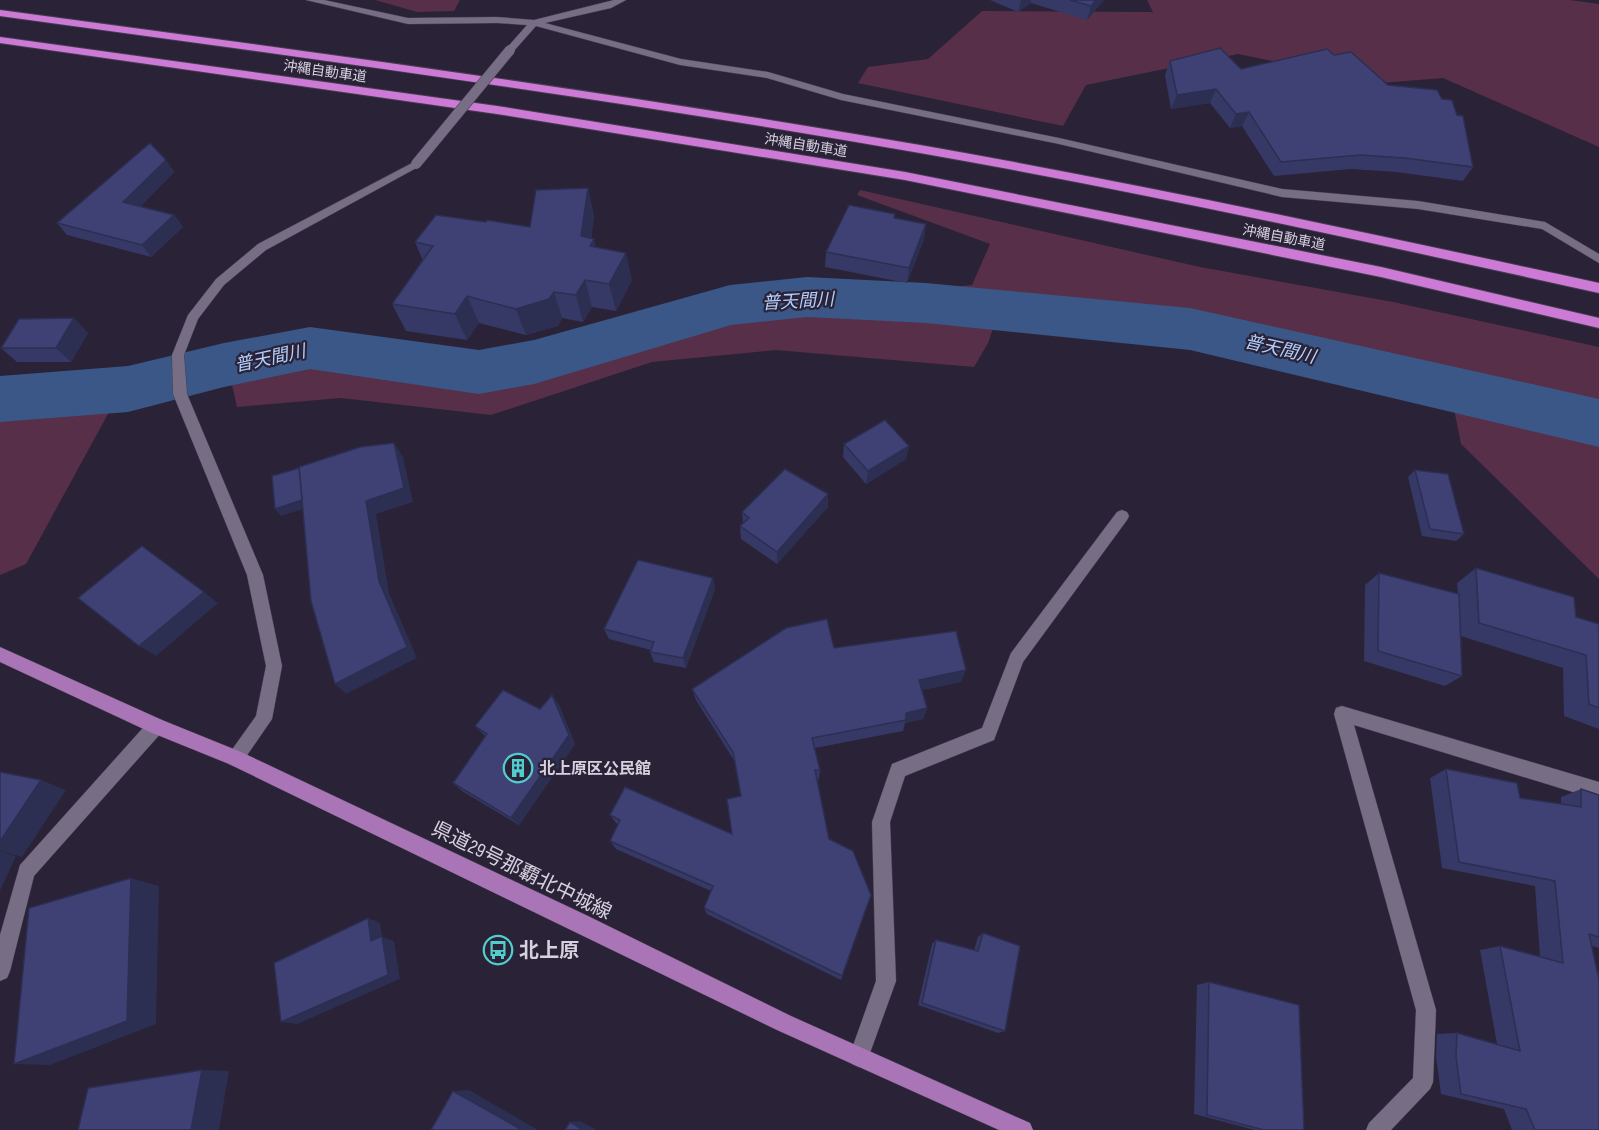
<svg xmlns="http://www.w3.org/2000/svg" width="1599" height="1130" viewBox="0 0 1599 1130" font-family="'Sofia Sans Condensed','Noto Sans JP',sans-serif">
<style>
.green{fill:#582f48}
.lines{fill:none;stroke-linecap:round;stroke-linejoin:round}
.river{fill:#3a5787;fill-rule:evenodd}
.minor-casing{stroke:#463e50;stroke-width:1}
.primary-casing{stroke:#463e50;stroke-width:1}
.motorway-casing{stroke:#463e50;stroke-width:2}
.minor{fill:#776e86;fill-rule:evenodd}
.primary{fill:#aa75b6;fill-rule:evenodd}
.motorway{fill:#cc7ad6;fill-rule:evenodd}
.minor-bridge-casing{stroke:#463e50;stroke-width:11;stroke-linecap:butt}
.minor-bridge{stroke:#776e86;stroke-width:10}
.wall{fill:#363865}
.shaded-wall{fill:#2c2e52}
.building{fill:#3f4175;stroke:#2c2e52;stroke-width:1.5}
.labels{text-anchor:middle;stroke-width:4.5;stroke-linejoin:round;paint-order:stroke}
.far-street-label{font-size:14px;fill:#d6d1df;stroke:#2a2237}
.poi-label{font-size:16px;font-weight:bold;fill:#d6d1df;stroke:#2a2237;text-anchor:start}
.water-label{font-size:18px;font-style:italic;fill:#b2cefb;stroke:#2a2237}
.near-street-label{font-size:20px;fill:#d6d1df;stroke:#2a2237}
.near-poi-label{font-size:20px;font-weight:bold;fill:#d6d1df;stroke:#2a2237;text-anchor:start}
</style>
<rect width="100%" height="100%" fill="#2a2237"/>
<g class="green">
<polygon points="375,0 460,0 454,11 417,12"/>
<polygon points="1147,0 1570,0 1599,4 1599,147 1443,78 1381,83 1238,54 1086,85 1063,126 858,83 868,67 928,59 982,11 1153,12"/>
<polygon points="860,190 1200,267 1393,302 1599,347 1599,579 1461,444 1452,399 1225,343 1161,341 995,323 988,343 974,367 776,350 652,362 491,415 341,398 237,407 226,358 343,345 489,365 812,287 914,291 972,285 990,244 857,195"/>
<polygon points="114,403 26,564 0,575 0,410"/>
</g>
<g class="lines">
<polygon class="river" points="807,277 926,283 1190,308 1599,399 1599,447 1190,350 926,323 807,317 731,325 534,384 479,394 310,369 224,387 128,412 0,422 0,376 128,366 224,343 310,327 479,350 534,340 730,285"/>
<g class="minor-casing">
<g id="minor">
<polygon points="306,0 324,0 408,18 497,17 534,20 614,0 626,0 611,8 545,23 681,59 768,72 843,94 1059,138 1282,189 1418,201 1545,222 1599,254 1599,263 1542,229 1418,209 1282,197 1059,144 841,100 767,78 680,65 536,26 513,52 510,53 505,50 527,25 497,23 408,24"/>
<polygon points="416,161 420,162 420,166 266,250 224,285 198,319 184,355 187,394 263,575 282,666 272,719 241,764 235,766 229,764 226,758 256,716 266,666 247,575 173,394 172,355 188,315 216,279 258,244"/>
<polygon points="1122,510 1127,512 1129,516 1127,520 1023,662 994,740 905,776 890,822 896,981 866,1064 859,1067 852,1064 849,1057 876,981 872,822 892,764 982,728 1011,653 1117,512"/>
<polygon points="1342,706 1599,782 1599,800 1354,725 1436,1010 1433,1082 1430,1089 1391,1130 1366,1130 1369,1123 1413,1078 1416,1010 1334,714 1336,708"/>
<polygon points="156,718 162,720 164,726 162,732 34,876 10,971 7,978 0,981 0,935 20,865 150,720"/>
</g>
</g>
<g class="primary-casing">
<polygon id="primary" points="0,647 162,720 241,752 588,916 791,1016 1030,1123 1033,1130 999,1130 777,1030 229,764 150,732 0,662"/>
</g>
<g class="motorway-casing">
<g id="motorway">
<path d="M0 10C307 51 614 92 920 145 1147 185 1373 234 1599 283V293C1373 243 1148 193 920 153 615 99 307 58 0 16Z"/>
<polygon points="0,37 497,106 905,172 1381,267 1599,318 1599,328 1381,277 905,180 497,114 0,43"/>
</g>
</g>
<use href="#minor" class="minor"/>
<use href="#primary" class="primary"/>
<use href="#motorway" class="motorway"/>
<g class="minor-bridge-casing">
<polyline id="minor-bridge" points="416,164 510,50"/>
</g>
<use href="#minor-bridge" class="minor-bridge"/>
</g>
<g class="wall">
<polygon points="990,0 1104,0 1087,20 1031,3 1018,12"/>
<polygon points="1170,61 1241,69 1473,167 1463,181 1396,172 1351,169 1274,176 1242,126 1230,128 1210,103 1171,109 1165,75"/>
<polygon points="166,160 174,172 140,207 174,215 183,227 151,257 67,235 57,223"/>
<polygon points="588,188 594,216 591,238 596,248 632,280 616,311 592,307 583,322 562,318 558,326 526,335 479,323 467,340 406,331 392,304 423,261 415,242 486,222 530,227"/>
<polygon points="895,218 926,224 924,239 907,283 825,267 826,252"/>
<polygon points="88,333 71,362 17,362 1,348"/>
<polygon points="844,444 909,446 906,459 866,484 843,457"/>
<polygon points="1415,470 1464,534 1456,541 1422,536 1408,477"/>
<polygon points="828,507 777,564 741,539 740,526 743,523 742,512"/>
<polygon points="1476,568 1576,617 1599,624 1599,729 1564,716 1563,668 1461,636 1462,676 1445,686 1364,661 1365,585 1379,573 1458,594 1457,583"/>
<polygon points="715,589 686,668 654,662 650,652 651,650 609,639 604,629"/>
<polygon points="834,648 961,682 922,690 927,708 923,719 905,723 903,731 815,748 820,770 819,779 817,780 829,839 871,895 841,980 707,914 704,908 711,891 616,849 610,841 618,824 616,823 610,815 732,834 741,796 735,762 696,700 692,689"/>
<polygon points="559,705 575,744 519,825 462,791 453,783 485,736 475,726"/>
<polygon points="1446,769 1520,798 1561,804 1561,797 1581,789 1599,795 1599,948 1592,946 1599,1130 1512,1130 1504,1109 1441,1094 1436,1057 1437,1034 1457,1033 1497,1044 1480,950 1500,946 1540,957 1535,886 1442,868 1430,778"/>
<polygon points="983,933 1005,1031 998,1033 918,1005 932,944 936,940 974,950 978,937"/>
<polygon points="1209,982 1304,1130 1255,1130 1194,1114 1197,985"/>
</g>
<g class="shaded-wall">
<polygon points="1021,0 1031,0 1031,3 1018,12"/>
<polygon points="1096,0 1104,0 1087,20 1091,6"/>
<polygon points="1216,89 1210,103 1171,109 1177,95"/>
<polygon points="1249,112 1242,126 1230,128 1236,114"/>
<polygon points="166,160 174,172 133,214 123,202"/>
<polygon points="588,188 594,216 591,244 594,239 600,266 581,236"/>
<polygon points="174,215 183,227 151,257 142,245"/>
<polygon points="926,224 924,239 907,283 909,268"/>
<polygon points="626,253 632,280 616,311 609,284"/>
<polygon points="585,280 592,307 583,322 576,295"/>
<polygon points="554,292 562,318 558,326 526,335 516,309"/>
<polygon points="467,296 479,323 467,340 455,314"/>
<polygon points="74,318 88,333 71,362 56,348"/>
<polygon points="394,443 403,457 413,502 376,514 389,593 417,658 346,694 335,684 366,501"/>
<polygon points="909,446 906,459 866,484 868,471"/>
<polygon points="300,468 312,506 281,516 275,509"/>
<polygon points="828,494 828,507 777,564 777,552"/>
<polygon points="713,578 715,589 686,668 683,658"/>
<polygon points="204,592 218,603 156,656 139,646"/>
<polygon points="966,670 961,682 916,691 919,680"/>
<polygon points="552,695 559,705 575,744 519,825 511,818"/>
<polygon points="927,708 923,719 905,723 906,713"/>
<polygon points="41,780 66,790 22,857 0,851 0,841"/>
<polygon points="0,851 16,856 0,891"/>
<polygon points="131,878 159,886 156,1024 50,1065 14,1064"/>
<polygon points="368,918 380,923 382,937 394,941 400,979 297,1024 281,1022 371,941"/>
<polygon points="202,1070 229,1071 219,1130 191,1130"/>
<polygon points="469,1090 538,1130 522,1130 453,1091"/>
<polygon points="580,1121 597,1130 583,1130 570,1122"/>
</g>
<g class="building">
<polygon points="1070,0 1096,0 1091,6"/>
<polygon points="1220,48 1241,69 1327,49 1334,55 1351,52 1388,85 1437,90 1442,99 1452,100 1457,115 1463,116 1473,167 1405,158 1360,155 1281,162 1249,112 1236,114 1216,89 1177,95 1170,61"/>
<polygon points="150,143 166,160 123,202 174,215 142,245 57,223"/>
<polygon points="588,188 581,236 594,239 590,246 626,253 609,284 585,280 576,295 554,292 549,299 516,309 467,296 455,314 392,304 433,246 415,242 436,215 486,222 487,220 530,227 536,190"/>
<polygon points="849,205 895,214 894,218 926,224 909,268 826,252"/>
<polygon points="74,318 56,348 1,348 19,319"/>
<polygon points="885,420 909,446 868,471 844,444"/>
<polygon points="394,443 404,488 366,501 379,581 407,647 335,684 311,601 299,467 360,447"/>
<polygon points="299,468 302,500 275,509 272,476"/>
<polygon points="785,469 828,494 777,552 740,526 749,518 742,512"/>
<polygon points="1415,470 1448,474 1464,534 1430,529"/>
<polygon points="142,546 204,592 139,646 78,598"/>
<polygon points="638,560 713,578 683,658 650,652 654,642 604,629"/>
<polygon points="1476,568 1574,597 1576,617 1599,624 1599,708 1589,704 1586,655 1479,623"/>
<polygon points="1379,573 1459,594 1462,676 1378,651"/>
<polygon points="827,619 834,648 956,631 966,670 919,680 927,708 906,713 906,720 812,738 820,770 815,770 829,839 853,851 871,895 842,976 704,908 713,886 610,841 620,820 610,815 625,787 732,834 727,799 741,796 733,752 692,689 786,628"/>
<polygon points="503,690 540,709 552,695 569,735 511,818 453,783 487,734 475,726"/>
<polygon points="1446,769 1517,783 1520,798 1581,807 1581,789 1599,795 1599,937 1589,934 1599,979 1599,1130 1535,1130 1526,1109 1461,1094 1456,1057 1457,1033 1520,1051 1500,946 1563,963 1555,881 1459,862"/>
<polygon points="0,772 41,780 0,841"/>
<polygon points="131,878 127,1021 14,1064 29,908"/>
<polygon points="368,918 371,941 382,936 388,975 281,1022 274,963"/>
<polygon points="983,933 1020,946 1005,1031 922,1003 936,940 978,951"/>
<polygon points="1209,982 1299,1005 1304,1130 1264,1130 1207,1115"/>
<polygon points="202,1070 191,1130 78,1130 88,1088"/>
<polygon points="453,1091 522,1130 431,1130"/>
<polygon points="570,1122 583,1130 565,1130"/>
</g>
<defs>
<g id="building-ring" transform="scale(1.5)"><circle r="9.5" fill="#2a2237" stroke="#52cdce" stroke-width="1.5"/><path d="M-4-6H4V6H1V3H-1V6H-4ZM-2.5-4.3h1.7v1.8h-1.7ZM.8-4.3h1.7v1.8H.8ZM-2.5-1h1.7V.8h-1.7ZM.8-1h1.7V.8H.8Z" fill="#52cdce"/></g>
<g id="bus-ring" transform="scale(1.5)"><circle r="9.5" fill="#2a2237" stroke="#52cdce" stroke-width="1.5"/><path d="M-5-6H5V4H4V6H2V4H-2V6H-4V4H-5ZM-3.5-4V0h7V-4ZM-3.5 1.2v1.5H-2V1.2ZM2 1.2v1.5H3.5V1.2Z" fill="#52cdce"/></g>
</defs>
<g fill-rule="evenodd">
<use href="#building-ring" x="518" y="768"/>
<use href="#bus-ring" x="498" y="950"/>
</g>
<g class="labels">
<g class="far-street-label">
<text transform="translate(325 71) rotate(8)" y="5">沖縄自動車道</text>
<text transform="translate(806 145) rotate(9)" y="5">沖縄自動車道</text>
<text transform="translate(1284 237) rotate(11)" y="5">沖縄自動車道</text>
</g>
<g class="poi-label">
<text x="539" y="774">北上原区公民館</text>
</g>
<g class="water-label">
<text transform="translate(798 301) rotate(-3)" y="6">普天間川</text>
<text transform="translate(1280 349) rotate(13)" y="6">普天間川</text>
<text transform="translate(270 358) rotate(-12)" y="6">普天間川</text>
</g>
<g class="near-street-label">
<text transform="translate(522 870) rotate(26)" y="7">県道29号那覇北中城線</text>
</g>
<g class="near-poi-label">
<text x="519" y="957">北上原</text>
</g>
</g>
</svg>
